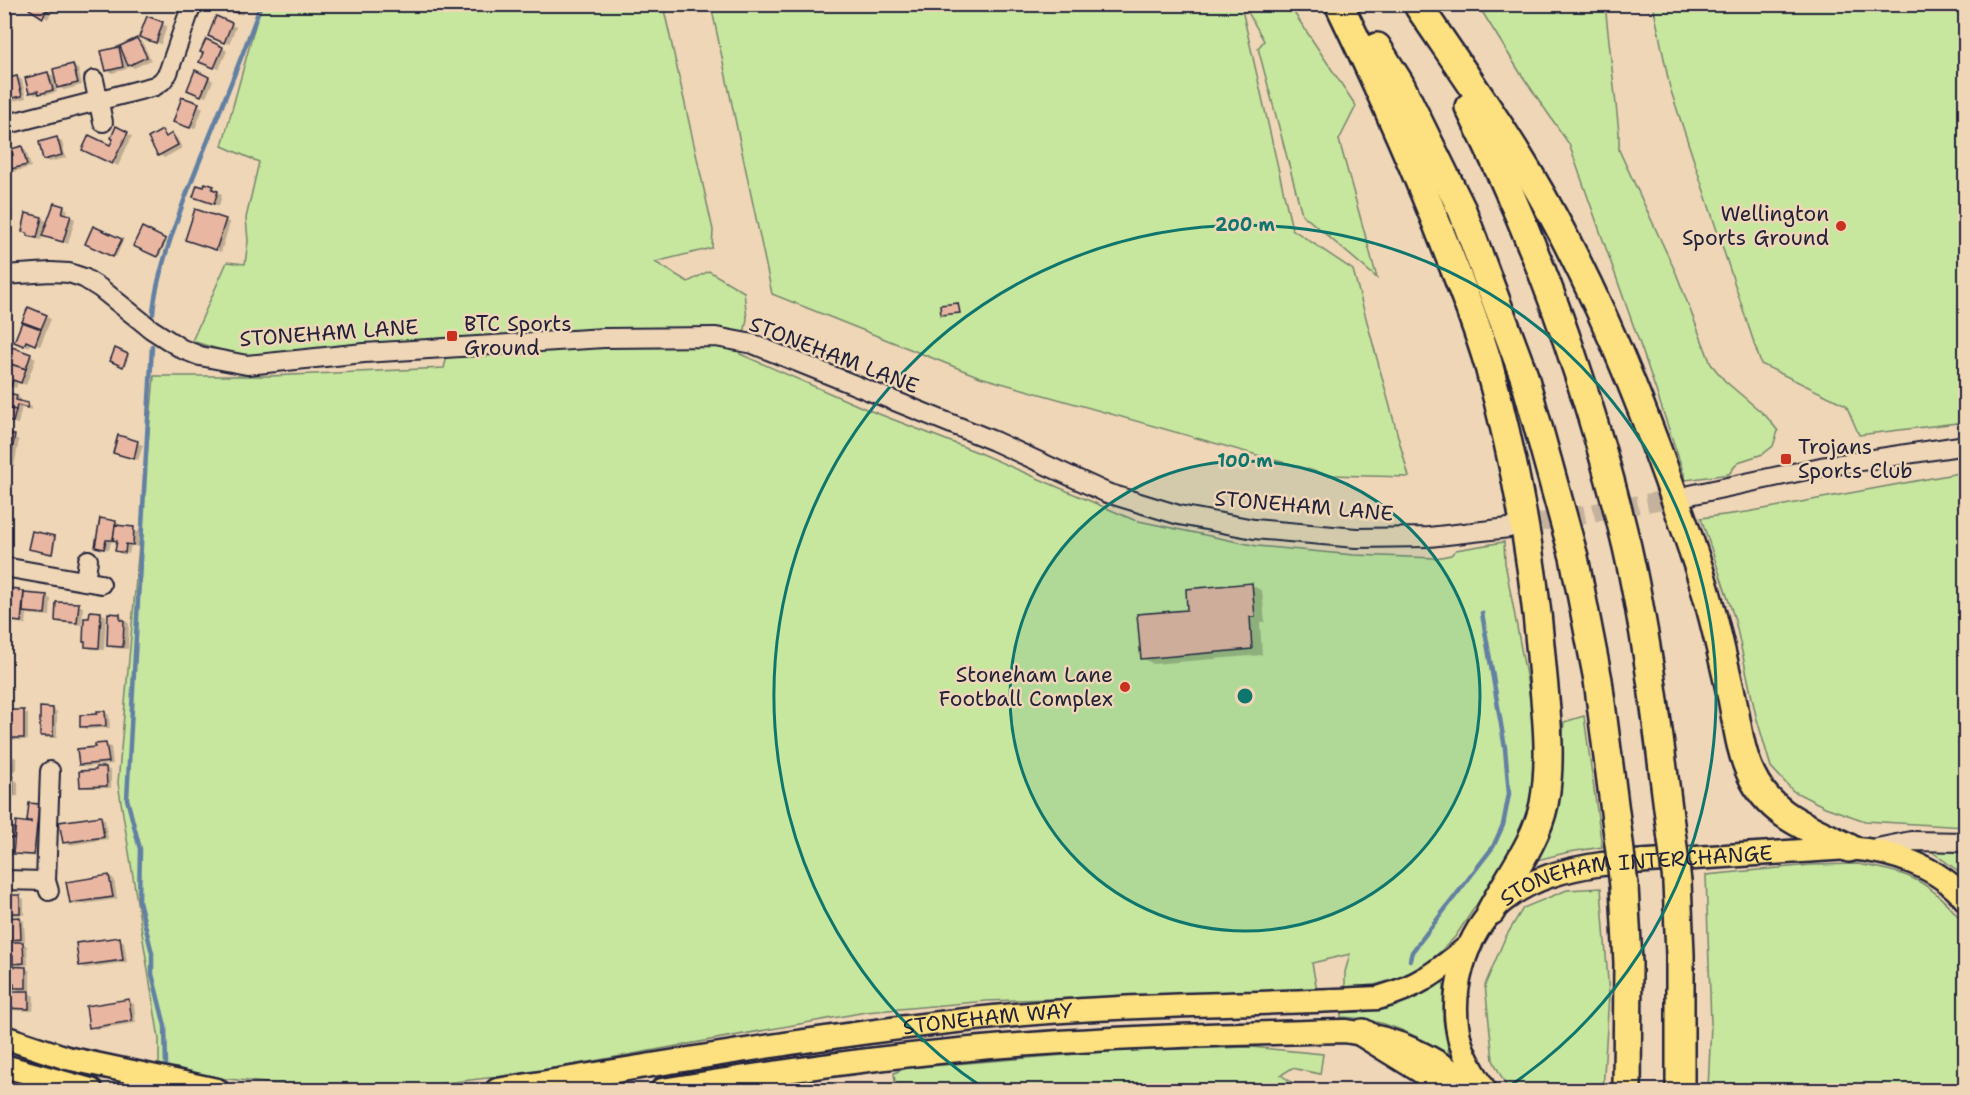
<svg xmlns="http://www.w3.org/2000/svg" width="1970" height="1095" viewBox="0 0 1970 1095" font-family="'Shantell Sans',sans-serif">
<style>
.green{fill:#c7e69e;stroke:#74846c;stroke-width:1.5}
.shadow{fill:#0003;fill-rule:evenodd}
.lines{fill:none;stroke-linecap:round;stroke-linejoin:round}
.stream{stroke:#6280a3;stroke-width:4.5}
.building{fill:#e9b7a1;stroke:#22223b;stroke-width:1.5}
.minor-tunnel{stroke:#c5b29d;stroke-width:18;stroke-dasharray:18 9;stroke-linecap:butt}
.minor-casing{stroke:#22223b;stroke-width:22}
.major-casing{stroke:#22223b;stroke-width:27}
.highway-casing{stroke:#22223b;stroke-width:32}
.minor{stroke:#eed6b6;stroke-width:18}
.major{stroke:#fde080;stroke-width:22}
.highway{stroke:#fde080;stroke-width:27}
.highway-bridge-casing{stroke:#22223b;stroke-width:32;stroke-linecap:butt}
.highway-bridge{stroke:#fde080;stroke-width:27}
.ring{fill:none;stroke:#0f766e;stroke-width:3}
.poi-dot{fill:#c8321e;stroke:#eed6b6;stroke-width:2}
.labels{text-anchor:middle;stroke-width:5;stroke-linejoin:round;paint-order:stroke}
.poi-label{font-size:21px;fill:#22223b;stroke:#eed6b6;text-anchor:end}
.street-label{font-size:21px;fill:#22223b;stroke:#eed6b6}
.centre{fill:#0f766e;stroke:#eed6b6;stroke-width:3}
.ring-label{font-size:18px;text-anchor:middle;font-weight:bold;fill:#0f766e;stroke:#eed6b6;stroke-width:5;stroke-linejoin:round;paint-order:stroke}
</style>
<rect width="100%" height="100%" fill="#eed6b6"/>
<filter id="ink" filterUnits="userSpaceOnUse"><feTurbulence type="fractalNoise" baseFrequency=".0167" numOctaves="2"/><feDisplacementMap in="SourceGraphic" scale="12" xChannelSelector="R" yChannelSelector="G"/><feConvolveMatrix kernelMatrix="1 2 1 2 8 2 1 2 1" color-interpolation-filters="sRGB"/></filter>
<g filter="url(#ink)">
<g class="green">
<polygon points="261,4 663,5 713,230 712,248 655,262 688,282 709,271 744,292 747,319 740,354 866,409 977,452 1134,520 1257,546 1354,555 1436,558 1451,555 1456,550 1504,542 1505,563 1536,729 1534,770 1529,815 1507,859 1455,937 1441,951 1420,968 1396,979 1374,985 1345,987 1345,972 1350,954 1312,963 1317,991 987,1001 866,1012 522,1074 403,1088 277,1084 217,1078 159,1064 159,1039 118,783 154,376 270,376 444,368 452,338 379,343 253,360 192,341 227,262 245,264 248,241 246,218 259,162 222,146"/>
<polygon points="711,5 1241,5 1292,229 1353,270 1409,477 1328,475 980,377 772,294"/>
<polygon points="1244,5 1289,5 1356,106 1339,140 1377,278 1302,214 1258,48 1264,41"/>
<polygon points="1478,5 1605,5 1619,132 1619,150 1676,273 1711,364 1725,381 1766,416 1778,431 1773,446 1763,454 1738,462 1729,474 1686,480 1647,364 1569,144 1519,71"/>
<polygon points="1653,5 1965,5 1965,422 1859,435 1846,405 1761,364 1670,88"/>
<polygon points="1965,472 1965,827 1865,821 1825,807 1793,791 1771,767 1756,716 1735,620 1701,518 1747,512"/>
<polygon points="1584,716 1602,847 1569,852 1537,860 1557,803 1564,722"/>
<polygon points="1931,851 1965,853 1965,876"/>
<path d="M1858 864C1878 868 1900 871 1918 881 1934 889 1957 912 1965 927L1966 1084 1963 1090H1708L1711 1024 1706 875 1811 865Z"/>
<polygon points="1601,888 1609,995 1603,1090 1508,1090 1493,1060 1485,985 1505,938 1523,908 1567,890"/>
<path d="M1442 982 1444 984 1443 1020 1449 1054C1415 1034 1381 1018 1341 1017V1011L1373 1010 1392 1006 1408 1001Z"/>
<polygon points="1251,1047 1323,1054 1320,1074 1292,1068 1281,1075 1303,1090 896,1090 894,1073 906,1068 1114,1051"/>
</g>
<g class="shadow">
<polygon points="28,4 59,4 53,13 51,12 48,19"/>
<polygon points="89,4 103,4 99,11"/>
<polygon points="226,4 246,4 242,15 230,10"/>
<polygon points="148,18 167,26 161,44 146,39"/>
<polygon points="217,18 236,27 229,44 214,38"/>
<polygon points="137,40 142,42 151,60 134,68 130,65 125,58 127,69 112,73 107,70 119,49 124,52"/>
<polygon points="223,48 227,51 219,69 206,64"/>
<polygon points="73,66 78,69 82,85 64,90 55,85 57,92 45,95 41,93 35,95 31,92 48,73 57,78"/>
<polygon points="17,77 22,80 26,98 4,103 4,80"/>
<polygon points="209,78 213,81 206,97 193,92"/>
<polygon points="198,105 203,108 195,129 180,124"/>
<polygon points="117,128 132,136 118,166 88,152 111,147"/>
<polygon points="162,132 168,137 172,135 177,138 182,148 164,158 160,155"/>
<polygon points="57,139 62,142 66,158 49,162 44,159"/>
<polygon points="22,148 26,151 31,167 13,172 8,169 15,156"/>
<polygon points="213,187 222,195 219,206 195,197"/>
<polygon points="63,207 68,210 66,215 75,219 68,244 43,235 41,240 33,238 24,231 41,218 48,222"/>
<polygon points="4,210 13,214 8,233 4,232"/>
<polygon points="225,220 230,223 221,252 187,240"/>
<polygon points="94,228 123,241 116,257 87,243"/>
<polygon points="143,229 167,241 159,257 135,245"/>
<polygon points="46,317 51,319 40,346 31,343 29,347 19,342"/>
<polygon points="13,349 36,358 26,385 18,382 16,388 6,385 4,375"/>
<polygon points="116,350 129,356 125,366 112,360"/>
<polygon points="4,393 17,396 21,399 21,403 32,407 31,410 22,406 18,424 5,421 4,424"/>
<polygon points="4,435 19,440 14,466 4,464"/>
<polygon points="119,437 143,445 138,460 119,455"/>
<polygon points="116,522 120,525 120,527 139,532 138,547 131,545 129,554 117,550 118,542 111,542 109,550 97,546"/>
<polygon points="55,537 56,538 53,554 32,550"/>
<polygon points="1252,585 1262,591 1265,622 1260,622 1262,655 1153,664 1143,658 1189,612"/>
<polygon points="19,590 24,593 46,597 51,599 50,616 27,614 26,624 9,622 4,620"/>
<polygon points="78,605 83,607 82,625 61,623 56,621"/>
<polygon points="91,613 101,613 106,616 104,650 91,649 86,646"/>
<polygon points="120,615 129,624 128,649 113,648 108,645"/>
<polygon points="53,709 57,712 57,738 46,738 41,735"/>
<polygon points="24,712 28,714 28,740 15,740 11,737"/>
<polygon points="104,712 109,715 110,728 86,729 82,726"/>
<polygon points="106,745 111,747 113,764 85,767 81,764 97,748"/>
<polygon points="4,747 10,750 10,755 16,758 16,771 4,772"/>
<polygon points="106,768 111,771 111,788 86,788 81,786 97,772"/>
<polygon points="4,779 13,779 18,782 18,796 4,797"/>
<path d="M38 805 43 808 39 857 19 855 12 851V856H4V829H17V823L37 825 29 820ZM12 840H16L15 851H12Z"/>
<polygon points="101,817 105,820 108,839 69,845 64,842"/>
<polygon points="109,876 114,879 117,899 76,905 71,902"/>
<polygon points="4,897 19,897 24,899 24,915 4,915"/>
<polygon points="20,918 24,921 25,941 19,941 27,946 28,965 21,965 30,971 30,990 24,990 34,996 33,1011 10,1010 5,1008 24,993 15,988 15,986 4,985 4,968 24,968 15,963 15,958 4,959 4,944 20,943 12,939 11,933 4,934 4,919"/>
<polygon points="120,939 124,942 127,962 85,968 80,965"/>
<polygon points="129,1001 134,1004 136,1023 96,1029 91,1027"/>
</g>
<g class="lines">
<g class="stream">
<path d="M153 314C155 280 173 230 185 198 210 133 238 70 261 4"/>
<polyline points="152,346 127,799 140,849 139,901 152,953 152,974 165,1026 166,1066"/>
<polyline points="1410,960 1412,952 1493,847 1503,825 1509,794 1505,748 1482,613"/>
</g>
</g>
<g class="building">
<polygon points="27,4 52,4 48,11 46,10 43,18 29,9 30,7"/>
<polygon points="225,4 240,4 237,13 223,8"/>
<polygon points="147,16 163,22 156,43 139,37"/>
<polygon points="216,16 232,23 224,43 208,36"/>
<polygon points="137,38 147,57 128,66 120,46"/>
<polygon points="206,39 223,47 214,68 199,62 203,53 200,52"/>
<polygon points="119,47 123,67 106,71 101,51"/>
<polygon points="73,64 78,83 57,88 53,69"/>
<polygon points="195,70 209,77 201,96 187,90"/>
<polygon points="48,72 53,90 39,94 38,91 29,93 25,78"/>
<polygon points="17,76 22,96 4,100 4,79"/>
<polygon points="182,97 199,103 190,128 173,122"/>
<polygon points="116,126 128,132 112,164 82,150 89,135 110,145 113,139 111,138"/>
<polygon points="162,130 166,137 172,133 178,145 158,156 148,138"/>
<polygon points="57,137 62,155 43,160 39,142"/>
<polygon points="22,146 27,165 7,170 4,157 13,155 11,149"/>
<polygon points="205,183 214,186 212,189 218,191 214,204 193,197 197,185 204,187"/>
<polygon points="54,203 64,206 62,213 71,215 63,242 42,236"/>
<polygon points="195,209 226,219 216,250 185,240"/>
<polygon points="26,213 42,217 37,238 27,236 27,233 22,232"/>
<polygon points="93,226 122,239 113,257 85,244"/>
<polygon points="142,227 166,239 157,257 133,246"/>
<polygon points="958,303 960,313 941,315 940,305"/>
<polygon points="28,307 47,315 41,329 22,322"/>
<polygon points="22,322 41,329 35,345 26,341 24,346 14,342"/>
<polygon points="12,347 31,354 26,369 4,362"/>
<polygon points="115,348 128,354 123,367 110,361"/>
<polygon points="7,363 26,369 21,383 13,380 11,387 4,385 4,370"/>
<polygon points="4,392 17,395 16,400 28,403 27,408 17,405 16,410 4,408"/>
<polygon points="4,408 16,410 13,422 4,421"/>
<polygon points="4,433 15,435 12,450 4,448"/>
<polygon points="118,435 138,441 134,459 113,453"/>
<polygon points="4,448 12,450 9,465 4,464"/>
<polygon points="100,518 116,521 113,540 106,540 104,549 95,547"/>
<polygon points="115,525 134,527 133,545 126,544 125,553 115,551 117,541 113,540"/>
<polygon points="32,531 55,536 52,554 28,549"/>
<polygon points="1252,583 1255,617 1250,617 1252,649 1141,659 1137,614 1187,610 1186,589"/>
<polygon points="6,588 19,589 19,591 24,591 21,622 4,620"/>
<polygon points="24,593 47,595 45,614 23,612"/>
<polygon points="56,602 79,603 77,623 55,621"/>
<polygon points="90,611 101,612 99,648 85,647 85,642 83,642 84,618 89,618"/>
<polygon points="108,613 120,614 120,620 124,620 123,647 107,646"/>
<polygon points="40,707 53,708 53,736 40,736"/>
<polygon points="10,710 24,710 24,738 9,738"/>
<polygon points="97,711 105,711 106,726 80,727 80,715 97,714"/>
<polygon points="106,743 109,762 79,765 77,749 95,747 95,744"/>
<polygon points="4,745 6,754 11,754 12,769 4,769"/>
<polygon points="96,767 106,767 107,786 80,787 79,771 96,770"/>
<rect x="4" y="777" width="9" height="18"/>
<polygon points="29,803 39,804 34,855 13,854 16,821 31,823 31,821 27,821"/>
<polygon points="101,816 104,837 63,843 59,822"/>
<polygon points="4,827 14,828 14,838 8,838 8,854 4,854"/>
<polygon points="109,875 113,897 70,903 66,882"/>
<rect x="4" y="895" width="16" height="18"/>
<polygon points="20,917 21,939 10,940 10,931 4,932 4,918"/>
<polygon points="120,937 123,960 79,966 76,943"/>
<polygon points="4,942 23,942 24,963 13,964 13,956 4,957"/>
<polygon points="4,966 26,967 26,988 14,988 14,984 4,984"/>
<polygon points="4,991 29,991 29,1009 4,1008"/>
<polygon points="129,999 132,1021 89,1028 86,1006"/>
</g>
<g class="lines">
<polyline class="minor-tunnel" points="1514,527 1684,496"/>
<g class="minor-casing">
<g id="minor">
<polyline points="94,80 103,122"/>
<polyline points="4,125 155,86 162,81 168,73 192,4"/>
<polyline points="4,275 51,272 69,273 84,278 100,288 151,329 182,349 200,356 247,365 364,353 604,338 716,337 753,344 994,441 1107,493 1179,515 1254,529 1356,538 1429,537 1509,528"/>
<polyline points="1690,495 1821,467 1966,445"/>
<polyline points="4,567 101,584"/>
<polyline points="85,581 88,560"/>
<polyline points="1872,849 1911,841 1966,842"/>
<polyline points="4,880 46,881"/>
<polyline points="49,891 46,881 50,771"/>
</g>
</g>
<g class="major-casing">
<g id="major">
<polyline points="4,1037 67,1058 217,1090"/>
<polyline points="4,1066 91,1090"/>
<path id="s1" d="M1484 1089C1476 1075 1466 1061 1461 1044 1447 997 1464 932 1503 901 1531 878 1567 869 1602 864L1849 848C1891 851 1938 866 1966 900"/>
<path id="s2" d="M497 1090C662 1064 827 1034 994 1017 1121 1004 1250 1005 1378 998 1418 987 1439 971 1470 945"/>
<path d="M662 1090C776 1072 890 1055 1005 1046 1118 1037 1232 1034 1345 1031 1401 1038 1435 1058 1480 1090"/>
</g>
</g>
<g class="highway-casing">
<g id="highway">
<path d="M1339 4C1379 87 1416 169 1449 255 1463 290 1477 326 1488 363 1514 457 1533 558 1541 655 1545 704 1553 755 1544 804 1536 843 1509 876 1491 911"/>
<path d="M1419 7C1465 75 1514 143 1553 216 1612 324 1656 441 1695 557 1711 603 1721 651 1732 698 1737 723 1740 751 1751 774 1770 816 1810 828 1849 848"/>
<polyline points="1377,47 1400,84 1462,210 1524,376 1574,557 1598,680 1619,843"/>
<path d="M1469 107C1539 246 1591 396 1627 547 1649 643 1659 741 1672 839"/>
<polyline points="1677,882 1680,955 1680,1090"/>
<polyline points="1624,886 1628,963 1627,1090"/>
<polyline points="1363,1033 1423,1070 1447,1090"/>
</g>
</g>
<use href="#minor" class="minor"/>
<use href="#major" class="major"/>
<use href="#highway" class="highway"/>
<g class="highway-bridge-casing">
<g id="highway-bridge">
<polyline points="1672,839 1677,882"/>
<polyline points="1619,843 1624,886"/>
</g>
</g>
<use href="#highway-bridge" class="highway-bridge"/>
</g>
</g>
<circle cx="1245" cy="696" r="235" fill="#0f766e" fill-opacity=".12"/>
<g class="ring">
<circle cx="1245" cy="696" r="235"/>
<path d="M985 1089A471 471 0 1 1 1505 1089"/>
</g>
<g class="poi-dot">
<circle cx="1841" cy="226" r="6"/>
<rect x="446" y="330" width="12" height="12" rx="3"/>
<rect x="1780" y="453" width="12" height="12" rx="3"/>
<circle cx="1125" cy="687" r="6"/>
</g>
<g class="labels">
<g class="poi-label">
<text x="1829" y="221">Wellington<tspan x="1829" dy="24">Sports Ground</tspan></text>
<text x="464" y="331" text-anchor="start">BTC Sports<tspan x="464" dy="24">Ground</tspan></text>
<text x="1798" y="454" text-anchor="start">Trojans<tspan x="1798" dy="24">Sports Club</tspan></text>
<text x="1113" y="682">Stoneham Lane<tspan x="1113" dy="24">Football Complex</tspan></text>
</g>
<g class="street-label">
<text transform="translate(329 333) rotate(-4)" y="7">STONEHAM LANE</text>
<text transform="translate(834 355) rotate(21)" y="7">STONEHAM LANE</text>
<text transform="translate(1304 506) rotate(5)" y="7">STONEHAM LANE</text>
<text dy="7" stroke="none"><textPath href="#s1" startOffset="346">STONEHAM INTERCHANGE</textPath></text>
<text dy="7" stroke="none"><textPath href="#s2" startOffset="496">STONEHAM WAY</textPath></text>
</g>
</g>
<circle cx="1245" cy="696" r="9" class="centre"/>
<g class="ring-label">
<text x="1245" y="231">200 m</text>
<text x="1245" y="467">100 m</text>
</g>
<rect width="1970" height="1095" fill="none" stroke="#eed6b6" stroke-width="24"/>
<rect x="12" y="12" width="1946" height="1071" fill="none" stroke="#22223b" stroke-width="2" filter="url(#ink)"/>
</svg>
